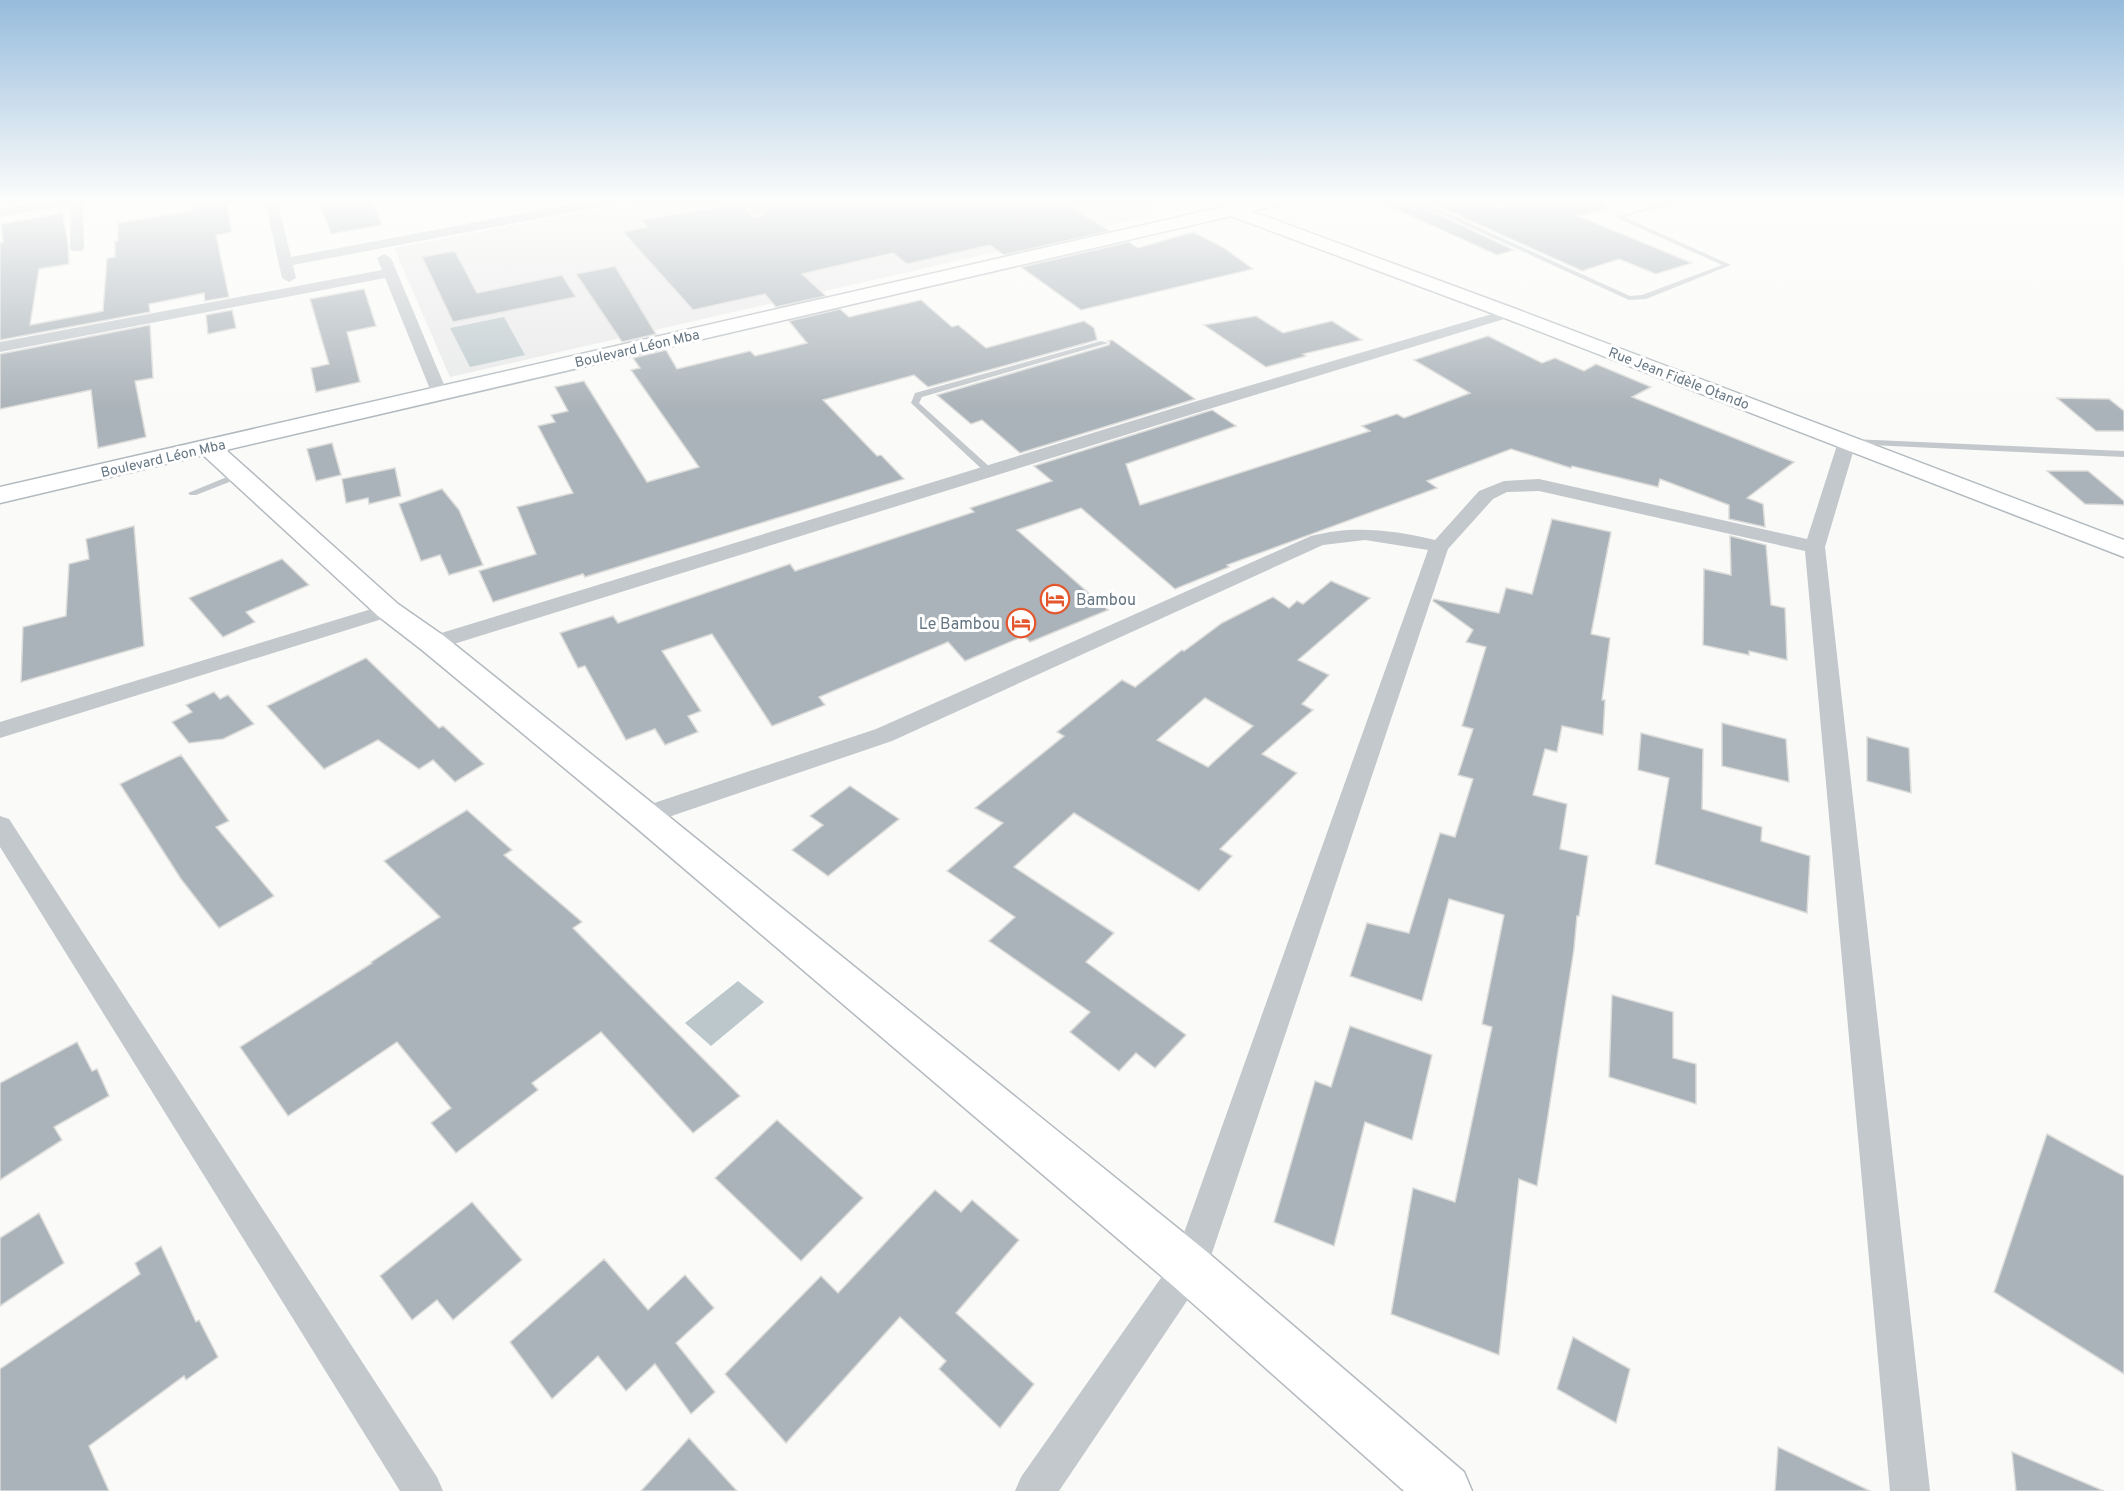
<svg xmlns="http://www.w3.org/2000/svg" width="2124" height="1491" viewBox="0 0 2124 1491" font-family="Overpass,sans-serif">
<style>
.built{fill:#e8e9e9}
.water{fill:#bbc7cb}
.building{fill:#aab3b9;stroke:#dcdcda;stroke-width:1.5;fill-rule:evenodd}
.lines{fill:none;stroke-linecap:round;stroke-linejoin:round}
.secondary-casing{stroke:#b3babf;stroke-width:3}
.lane{fill:#c3c8cc;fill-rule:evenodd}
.street{fill:#c3c8cc;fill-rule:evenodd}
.secondary{fill:#fff;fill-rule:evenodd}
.labels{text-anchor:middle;stroke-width:6;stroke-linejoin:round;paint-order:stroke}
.far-street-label{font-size:14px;fill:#657683;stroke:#fff}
.poi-label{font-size:16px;fill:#657683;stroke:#fff;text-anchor:start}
</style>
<rect width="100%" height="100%" fill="#fafaf8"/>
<polygon class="built" points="642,201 1153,201 1152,216 450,377 394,248"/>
<g class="water">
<polygon points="504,317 525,355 470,367 450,328"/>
<polygon points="738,981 764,1002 711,1046 685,1023"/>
</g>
<g class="building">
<polygon points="191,201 226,201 232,232 216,235 229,297 205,301 204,293 149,304 150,312 0,340 0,243 3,242 1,224 62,213 68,243 69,264 39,269 30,325 103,311 107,258 115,257 115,241 118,241 118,223 192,211"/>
<polygon points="319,201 371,201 382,225 331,234"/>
<polygon points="759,201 1061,201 1110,231 1004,255 990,245 907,264 893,253 802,274 826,296 776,307 765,294 693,310 623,232 647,227 641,220 741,203 752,216 760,217 767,211"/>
<polygon points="1378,201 1410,201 1514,250 1497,255"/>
<polygon points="1427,201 1482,201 1498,208 1524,201 1574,201 1579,206 1585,201 1604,201 1605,209 1578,216 1692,263 1656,274 1619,259 1582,271"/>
<polygon points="1193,232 1224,248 1253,269 1081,310 1021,267 1129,242 1138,248"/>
<polygon points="455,251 477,293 562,275 576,297 453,322 422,257"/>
<polygon points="615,266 656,334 622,342 576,274"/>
<polygon points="364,289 376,326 347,332 360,382 316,392 311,368 329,364 310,299"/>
<polygon points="921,300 952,327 958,325 986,348 1084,321 1094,328 1097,340 928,387 914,375 823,400 877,456 881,455 904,479 585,577 583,574 493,602 479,571 536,554 517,507 573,493 538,426 555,422 551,415 568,411 555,387 584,381 647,482 699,467 631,370 640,368 633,358 666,350 677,369 750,351 755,356 807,343 789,321 840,309 849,317"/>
<polygon points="232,310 236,328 208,334 206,315"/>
<polygon points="1256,316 1283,333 1332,321 1362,340 1303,354 1306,356 1266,367 1204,325"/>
<polygon points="150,325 153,378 135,381 146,437 98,448 91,390 0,409 0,354"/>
<polygon points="1488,336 1542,363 1555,358 1584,371 1596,364 1651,387 1632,397 1794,462 1747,498 1763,504 1765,527 1729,519 1729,505 1660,479 1658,487 1572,466 1571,468 1511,449 1427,481 1437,488 1227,565 1229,567 1175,589 1081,508 1017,530 1108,610 1030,642 1024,636 965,661 948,642 819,697 825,705 772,726 712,634 662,651 701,711 688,716 698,732 665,745 655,729 626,740 585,666 578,668 560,633 613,616 618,623 790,564 795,571 974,512 970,508 1052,481 1034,466 1212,410 1236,426 1126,464 1140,505 1370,431 1362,426 1397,414 1404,418 1470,393 1414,360"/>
<polygon points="1112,340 1195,399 1020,453 982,420 971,424 937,395 1109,345 1110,342 1108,341"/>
<polygon points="2057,398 2109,399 2124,411 2124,431 2096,431"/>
<polygon points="332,443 341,475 316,481 307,449"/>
<polygon points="395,468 401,496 369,504 368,498 346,503 342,479"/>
<polygon points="2047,471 2088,471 2124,501 2124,505 2085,504"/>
<polygon points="442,489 459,510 483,565 449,575 440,555 421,561 399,504"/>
<polygon points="1552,519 1611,532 1591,634 1610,638 1602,700 1605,700 1603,735 1562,726 1557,752 1545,749 1533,795 1567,804 1560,849 1588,856 1579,916 1577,916 1574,949 1537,1186 1519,1179 1499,1355 1391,1314 1413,1188 1455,1202 1492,1027 1482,1024 1504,915 1449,899 1422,1001 1350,976 1367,923 1409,933 1440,833 1455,837 1473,779 1458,775 1473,729 1462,726 1486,647 1466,642 1473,630 1433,601 1434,599 1499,613 1506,588 1532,594"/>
<polygon points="134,526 144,646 21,682 23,627 66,616 69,564 89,559 86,539"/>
<polygon points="1730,536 1766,545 1771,605 1785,608 1787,660 1749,651 1749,655 1703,645 1704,569 1731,575"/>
<polygon points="282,559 309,585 246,612 255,622 223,637 189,598"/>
<path d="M1331 581 1370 598 1298 660 1329 675 1302 704 1313 710 1262 754 1297 773 1220 849 1232 856 1199 891 1074 813 1014 867 1114 933 1086 962 1186 1035 1155 1068 1136 1053 1119 1071 1070 1032 1090 1012 989 941 1015 917 947 871 1003 823 975 808 1064 736 1057 732 1122 680 1135 687 1182 650 1184 651 1222 623 1273 597 1289 608 1297 601 1303 604ZM1205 698 1253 726 1208 767 1157 740Z"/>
<polygon points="366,658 439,728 443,726 484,764 455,782 433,760 419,769 378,740 324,769 267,706"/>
<polygon points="214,692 220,699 228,695 254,724 223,739 189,743 172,722 192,712 186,705"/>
<polygon points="1722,723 1786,739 1789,782 1722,766"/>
<polygon points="1641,733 1703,749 1702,809 1762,827 1761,841 1810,856 1807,913 1655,864 1669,778 1638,770"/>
<polygon points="1867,737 1909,748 1911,793 1867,781"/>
<polygon points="181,755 229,821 216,827 274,896 219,928 181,879 120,784"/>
<polygon points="850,786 899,819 828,876 792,850 823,825 810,816"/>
<polygon points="467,810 512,850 504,855 582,922 573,928 740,1096 693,1133 601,1032 532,1083 538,1090 456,1153 431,1123 451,1108 397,1042 288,1116 240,1047 372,963 371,962 440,917 384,861"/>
<polygon points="1612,995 1673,1012 1673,1058 1696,1064 1696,1104 1609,1077"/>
<polygon points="1350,1026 1432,1055 1412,1140 1365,1122 1334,1246 1274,1222 1315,1081 1331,1087"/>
<polygon points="77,1042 92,1071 97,1069 109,1096 54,1127 62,1140 0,1180 0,1083"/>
<polygon points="777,1120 863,1198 801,1261 715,1178"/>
<polygon points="2047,1134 2124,1176 2124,1374 1994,1292"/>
<polygon points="935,1190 961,1212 972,1200 1019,1240 956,1313 1034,1384 1000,1428 939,1369 946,1361 900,1317 786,1443 725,1374 821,1276 838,1293"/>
<polygon points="472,1202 522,1260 453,1320 437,1300 412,1320 380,1276"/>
<polygon points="39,1213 64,1263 0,1306 0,1238"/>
<polygon points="161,1246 196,1322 199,1320 218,1357 186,1380 184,1376 89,1446 109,1491 0,1491 0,1369 140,1274 135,1263"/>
<polygon points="604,1259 648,1310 685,1275 714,1308 676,1343 715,1392 691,1414 655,1364 626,1391 598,1356 552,1399 510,1342"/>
<polygon points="1573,1337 1630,1369 1616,1423 1557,1389"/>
<polygon points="689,1438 737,1491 641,1491"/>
<polygon points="1778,1447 1870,1491 1775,1491"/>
<polygon points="2012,1452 2104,1491 2016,1491"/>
</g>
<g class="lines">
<g class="secondary-casing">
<polygon id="secondary" points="1249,201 1281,201 1279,205 1251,211 1516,309 2124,540 2124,557 1502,317 1231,216 226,450 398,604 444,636 657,807 1206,1251 1464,1472 1472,1491 1404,1491 1172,1285 633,825 422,650 378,616 203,455 0,503 0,487"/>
</g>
<g class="lane">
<polygon points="1412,201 1421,201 1630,296 1642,295 1722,265 1615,217 1672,201 1673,204 1624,217 1731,265 1646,299 1629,300"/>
<polygon points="1583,201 1579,204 1576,202 1576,201"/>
<polygon points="1101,341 1108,343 922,397 919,403 992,469 992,473 986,473 911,403 915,393"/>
<polygon points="1852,439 2124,451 2124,457 1849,444 1848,442"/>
<polygon points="239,472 244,475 242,477 196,495 190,495 188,493"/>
</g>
<g class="street">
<polygon points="46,201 83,201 84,248 82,251 72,251 70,248 71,204 0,217 0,209"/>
<polygon points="265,201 277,201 291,257 588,201 616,201 610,205 293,265 296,278 289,282 282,278"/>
<polygon points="742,201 756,201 765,211 759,215 754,214"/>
<polygon points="384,254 391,258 448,394 446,398 440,399 432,394 385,278 0,352 0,342 382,270 377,258"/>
<polygon points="1509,309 1514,310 1516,313 1514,316 1209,409 441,648 433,650 425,648 422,643 425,638 1197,401"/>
<path d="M1847 437 1853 438 1856 442 1825 547 1930 1491H1890L1805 551 1539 491 1507 492 1493 499 1448 549 1207 1268 1201 1280 1059 1491H1015L1021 1477 1175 1258 1428 550 1365 540 1323 545 892 741 645 825 636 823 632 816 636 809 876 729 1311 536C1354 525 1392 530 1435 540L1479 491 1504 481 1539 479 1807 539 1838 442 1841 438Z"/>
<polygon points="388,604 395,605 399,610 395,615 0,738 0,722"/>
<polygon points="0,816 9,819 437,1477 443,1491 400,1491 0,847"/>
</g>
<use href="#secondary" class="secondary"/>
</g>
<linearGradient id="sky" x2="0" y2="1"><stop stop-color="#96bcdc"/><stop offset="0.49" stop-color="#fdfdfc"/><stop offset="1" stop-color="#fdfdfc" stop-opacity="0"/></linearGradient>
<rect width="2124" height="410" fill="url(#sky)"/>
<defs>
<g id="hotel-ring" transform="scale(1.5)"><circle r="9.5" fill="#fff" stroke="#e4572e" stroke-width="1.5"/><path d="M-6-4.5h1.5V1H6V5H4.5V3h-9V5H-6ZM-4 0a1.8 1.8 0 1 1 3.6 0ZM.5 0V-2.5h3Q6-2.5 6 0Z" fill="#e4572e"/></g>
</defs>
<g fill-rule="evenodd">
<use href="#hotel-ring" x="1055" y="599"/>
<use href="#hotel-ring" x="1021" y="623"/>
</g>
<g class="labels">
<g class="far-street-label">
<text transform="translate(637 348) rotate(-13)" y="5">Boulevard Léon Mba</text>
<text transform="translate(1679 378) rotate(21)" y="5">Rue Jean Fidèle Otando</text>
<text transform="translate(163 458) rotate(-13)" y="5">Boulevard Léon Mba</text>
</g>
<g class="poi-label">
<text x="1076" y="605">Bambou</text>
<text x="1000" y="629" text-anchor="end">Le Bambou</text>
</g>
</g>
</svg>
